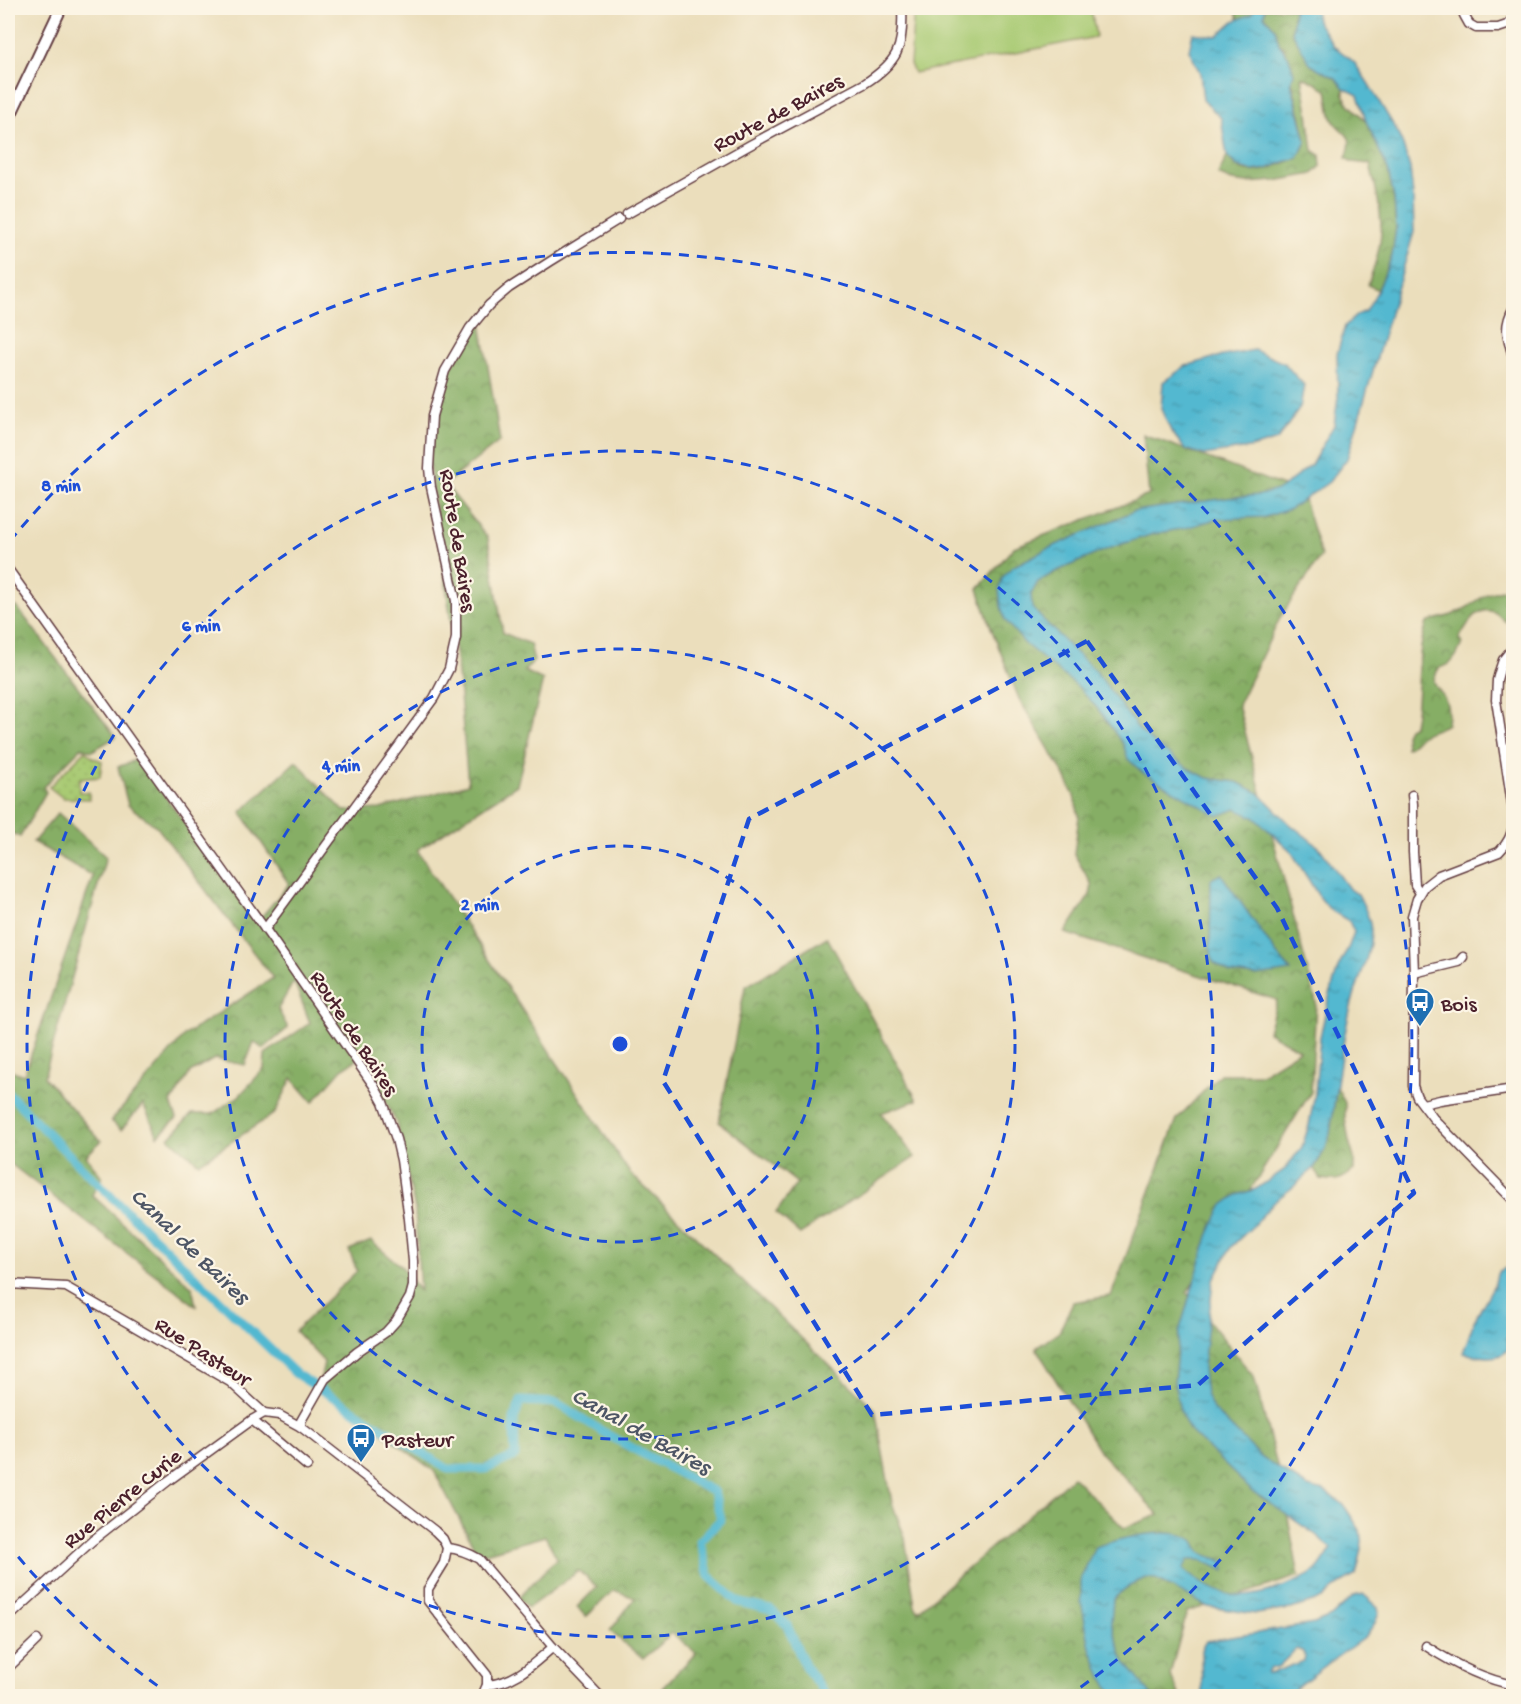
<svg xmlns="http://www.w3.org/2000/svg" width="1521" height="1704" viewBox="0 0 1521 1704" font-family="'Gochi Hand',sans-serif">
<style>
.grass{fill:url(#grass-dots);stroke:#7a744f;stroke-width:1.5}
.forest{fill:url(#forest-crowns);stroke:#686648;stroke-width:1.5}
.garden{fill:#a9ca73;stroke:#7a744f;stroke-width:1.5}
.water{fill:url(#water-ripples);stroke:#4e6c7e;stroke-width:1.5;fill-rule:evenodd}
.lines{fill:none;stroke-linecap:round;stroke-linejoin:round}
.canal{stroke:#52b8d0;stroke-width:9}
.minor-casing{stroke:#623c41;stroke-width:11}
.major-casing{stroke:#623c41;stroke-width:14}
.minor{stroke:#fff;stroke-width:8}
.major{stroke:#fff;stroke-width:10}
.marked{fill:none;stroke:#1d4ed8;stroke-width:4.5;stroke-dasharray:12 8;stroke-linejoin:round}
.ring{fill:none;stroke:#1d4ed8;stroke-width:3;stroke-dasharray:10 8}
.labels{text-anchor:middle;stroke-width:4.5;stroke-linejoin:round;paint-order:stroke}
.street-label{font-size:22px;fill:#4a1f2b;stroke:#fcf5e5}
.poi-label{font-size:22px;fill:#4a1f2b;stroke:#fcf5e5;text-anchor:start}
.water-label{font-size:24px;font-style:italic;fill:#4d5565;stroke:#fcf5e5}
.centre{fill:#1d4ed8;stroke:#fcf5e5;stroke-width:3}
.ring-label{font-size:18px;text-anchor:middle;font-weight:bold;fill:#1d4ed8;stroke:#fcf5e5;stroke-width:4.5;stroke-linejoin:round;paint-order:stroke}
</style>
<defs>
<pattern id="grass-dots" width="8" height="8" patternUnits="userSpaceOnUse" patternTransform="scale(1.5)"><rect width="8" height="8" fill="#a9ca73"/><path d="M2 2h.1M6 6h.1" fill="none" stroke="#93ad64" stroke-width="1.8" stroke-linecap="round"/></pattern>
<pattern id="forest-crowns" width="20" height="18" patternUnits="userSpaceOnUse" patternTransform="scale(1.5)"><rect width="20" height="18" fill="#86ae65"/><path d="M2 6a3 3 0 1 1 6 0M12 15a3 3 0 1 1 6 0" fill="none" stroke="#708d53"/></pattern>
<pattern id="water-ripples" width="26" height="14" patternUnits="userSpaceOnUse" patternTransform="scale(1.5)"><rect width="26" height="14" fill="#52b8d0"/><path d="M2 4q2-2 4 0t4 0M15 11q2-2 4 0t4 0" fill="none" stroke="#4695a9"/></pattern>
</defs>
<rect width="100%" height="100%" fill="#fcf5e5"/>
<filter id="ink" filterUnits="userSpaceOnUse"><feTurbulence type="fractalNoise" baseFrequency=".0167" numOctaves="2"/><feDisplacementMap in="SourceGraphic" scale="12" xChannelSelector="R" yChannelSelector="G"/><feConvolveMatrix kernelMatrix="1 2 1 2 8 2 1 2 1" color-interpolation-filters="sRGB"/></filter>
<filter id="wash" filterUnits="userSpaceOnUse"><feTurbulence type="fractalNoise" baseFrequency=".008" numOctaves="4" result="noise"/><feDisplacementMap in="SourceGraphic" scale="24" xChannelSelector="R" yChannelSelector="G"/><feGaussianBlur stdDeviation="1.35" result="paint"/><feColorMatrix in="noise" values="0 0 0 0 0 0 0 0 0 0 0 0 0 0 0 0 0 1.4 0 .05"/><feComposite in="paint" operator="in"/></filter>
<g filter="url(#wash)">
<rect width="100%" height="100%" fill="#ebdebc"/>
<polygon class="grass" points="85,751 94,758 102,761 100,777 79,779 79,792 89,792 89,799 63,798 49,787"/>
<g class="forest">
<polygon points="1235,8 1255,8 1252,14 1239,20"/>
<path d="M1265 8H1294L1292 32 1300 46 1311 65 1336 78 1344 88V95L1349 104 1366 121 1388 170 1394 198 1396 228 1392 256 1378 290 1368 285C1374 267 1381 248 1381 229 1381 208 1375 185 1370 164L1352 162 1346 158C1356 131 1344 138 1333 120 1329 112 1329 99 1327 90L1310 80 1302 77 1307 106 1313 150 1320 155 1321 166 1313 174 1275 181 1247 183 1232 181 1218 175 1227 156C1230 159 1234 164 1237 167 1256 179 1279 163 1298 158L1306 141 1284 48 1279 44 1275 28 1264 16Z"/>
<polygon points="481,323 500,441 445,484 488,538 503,633 530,644 534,661 524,671 543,680 517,785 417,850 629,1172 875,1409 892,1503 905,1538 915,1606 918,1611 1073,1477 1124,1528 1159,1515 1100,1452 1036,1348 1059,1332 1073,1302 1111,1296 1177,1119 1220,1074 1262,1074 1300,1050 1268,1032 1277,1000 1065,933 1090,895 1092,885 1074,854 1079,816 1074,796 1064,774 1019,699 991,628 978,589 1014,547 1149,495 1143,434 1302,493 1321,556 1281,616 1238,705 1316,1002 1311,1092 1187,1293 1254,1377 1280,1476 1299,1576 1187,1612 1170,1674 1180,1696 681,1696 662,1688 696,1653 672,1633 643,1659 610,1631 635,1598 614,1590 586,1617 577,1607 597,1587 579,1571 528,1608 518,1598 557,1558 545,1536 478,1555 434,1471 319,1386 324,1362 295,1331 357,1271 349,1250 371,1241 402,1267 420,1291 415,1209 396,1122 362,1056 342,1069 313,1102 292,1078 275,1113 199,1163 169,1138 192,1114 212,1114 239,1096 264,1069 265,1054 310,1023 294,981 278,1009 288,1028 263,1049 254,1042 245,1065 214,1059 190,1073 171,1103 177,1118 158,1136 143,1104 121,1130 111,1121 185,1035 273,978 157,827 128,805 118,767 138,759 257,922 289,884 241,812 296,761 344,811 380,809 468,784 458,673 429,463 440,382"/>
<path d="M1513 587V625C1511 624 1507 623 1505 621 1501 619 1499 614 1494 612 1477 604 1465 628 1459 639L1462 643C1457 656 1453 664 1439 668 1428 686 1438 686 1445 699 1449 708 1448 715 1447 724 1439 730 1430 730 1422 735 1416 739 1414 745 1406 748L1405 734 1408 728 1414 725C1421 691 1415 656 1427 623L1434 620 1452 615 1466 608 1487 594Z"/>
<polygon points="8,607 17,607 116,737 92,751 81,748 43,787 46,792 20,837 8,831"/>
<polygon points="58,813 106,857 44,1077 101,1141 86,1156 102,1177 92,1195 192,1287 196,1306 8,1162 8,1069 24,1075 93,876 33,842"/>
<polygon points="827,937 917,1100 881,1113 915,1157 800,1234 776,1213 797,1183 719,1122 745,987"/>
<path d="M1337 1087 1345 1103V1118L1349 1141 1354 1158V1170C1341 1181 1337 1181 1320 1179L1314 1168C1331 1144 1332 1115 1337 1087Z"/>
</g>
<polygon class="garden" points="914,8 1091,8 1096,37 914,73 910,64"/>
<g class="water">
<polygon points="1255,8 1265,8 1264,16 1275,28 1279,44 1289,57 1294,73 1291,82 1306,141 1298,158 1284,162 1267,169 1253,171 1238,167 1227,156 1221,118 1203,100 1200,73 1189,50 1193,33 1217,36 1234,21 1252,14"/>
<path d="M1294 8H1315L1317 21 1334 46 1354 62 1368 83 1400 136 1410 168 1413 195 1414 232 1347 459 1329 482 1290 509 1265 517 1216 519 1186 528 1153 534 1110 548 1055 572 1038 582 1031 594 1032 608 1076 653 1096 671 1139 730 1160 748 1188 768 1207 778 1237 782 1259 793 1290 824 1319 847 1350 890 1358 894C1364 906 1371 919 1371 933 1370 956 1360 975 1354 996 1341 1040 1337 1088 1330 1134L1326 1148 1314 1168 1292 1188 1275 1201 1253 1226 1231 1247 1213 1281 1203 1368 1206 1394 1213 1409 1262 1458 1308 1487 1324 1491 1343 1504 1360 1530 1362 1549 1356 1575 1337 1586 1322 1599 1291 1609 1256 1614 1208 1607 1156 1579 1145 1578 1126 1588 1113 1599 1111 1623 1124 1661 1152 1696H1115L1102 1677 1090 1648 1081 1601V1578L1095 1547C1118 1539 1171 1524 1193 1540 1196 1543 1197 1549 1201 1552 1206 1556 1217 1558 1223 1561L1225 1571 1201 1560H1188L1183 1569C1198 1583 1220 1595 1241 1596 1262 1596 1298 1583 1315 1571 1322 1565 1326 1556 1331 1548L1316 1535 1252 1491 1189 1430 1180 1411 1174 1382 1179 1332 1208 1236 1216 1218 1223 1205 1237 1195 1256 1189 1285 1169 1302 1147 1309 1125 1315 1093 1320 1037 1328 1001 1338 968 1349 946 1354 932 1349 921 1330 910 1318 895 1291 851 1255 818 1236 809 1218 816 1143 773 1128 759 1123 744 1098 709 1079 688 1025 644 1005 620 1001 606 999 590 1002 578 1012 567 1047 549 1134 511 1234 497 1260 495 1280 489 1311 465 1334 425 1338 397 1337 354 1345 326 1357 315 1366 311 1378 290 1392 256 1396 228 1394 198 1388 170 1366 121 1358 95 1344 88 1336 78 1311 65 1292 32Z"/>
<polygon points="1254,350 1284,363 1304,385 1300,408 1277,440 1255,447 1204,455 1185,449 1171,431 1161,409 1163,382 1186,366 1213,358"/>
<polygon points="1221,874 1276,953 1291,971 1256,976 1230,973 1213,962 1210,947 1211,879"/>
<path d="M1506 1268 1514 1273 1513 1333 1508 1338V1349C1500 1362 1477 1356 1463 1353L1474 1321 1495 1283 1497 1274 1499 1271Z"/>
<path d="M1363 1594 1378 1607 1379 1613 1375 1623 1365 1637 1330 1662 1286 1696H1202L1201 1650 1206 1641 1314 1624 1331 1617 1354 1596ZM1296 1649 1302 1651 1305 1655 1304 1661 1269 1674 1267 1673 1270 1669 1279 1666Z"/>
</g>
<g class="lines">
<polyline class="canal" points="8,1093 86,1172 296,1374 448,1469 486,1469 515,1456 514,1419 521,1401 557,1403 610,1436 714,1492 721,1519 700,1541 709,1576 738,1602 771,1610 787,1625 805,1666 826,1696"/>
</g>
</g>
<g filter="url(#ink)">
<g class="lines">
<g class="minor-casing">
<g id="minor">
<polyline points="1464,15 1469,24 1476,28 1498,28 1507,25 1514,17"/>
<path d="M627 214 750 145 864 84C898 62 904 48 902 8"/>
<path d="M1514 307C1502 328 1508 338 1514 360"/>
<polyline points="8,569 265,929 374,1086 383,1102 396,1139 401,1160 409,1219 413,1261 413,1286 410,1297 396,1321 386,1332 357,1352 325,1379 301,1421 301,1427"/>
<polyline points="1514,646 1503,660 1500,669 1497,680 1496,700 1514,817"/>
<polyline points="1412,795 1413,804 1413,852 1415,885 1420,893"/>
<path d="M1514 823C1511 836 1508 843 1499 852L1439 875 1425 886 1417 899 1412 916 1414 973 1413 1086 1417 1097 1433 1118 1514 1201"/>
<polyline points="265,929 434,698 449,669 456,638 456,601 431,487 429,468 432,416 445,371 470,328 489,305 509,288 551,261 619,219"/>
<polyline points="1414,973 1459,962 1463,957"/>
<polyline points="1423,1104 1440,1100 1514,1089"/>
<polyline points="8,1284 66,1287 230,1382 264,1413 279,1415 301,1427 435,1531 443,1539 447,1548 444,1563 428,1589 428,1601 487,1675 487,1685 482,1696"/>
<polyline points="252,1420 307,1466"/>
<path d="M447 1548C459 1549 469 1553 479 1559L553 1647 600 1696"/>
<polyline points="8,1618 92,1541 168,1481 252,1420 264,1413"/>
<path d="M1426 1646C1452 1663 1482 1679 1514 1685"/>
<polyline points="8,1668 37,1640"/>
<path d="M487 1685C515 1683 533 1664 553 1647"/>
</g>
</g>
<g class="major-casing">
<polyline id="major" points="8,120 61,8"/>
</g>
<use href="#minor" class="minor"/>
<use href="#major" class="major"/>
</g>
</g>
<path class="marked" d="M1087 641 1277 908 1414 1193 1198 1385 872 1415 663 1081 749 819Z"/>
<g class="ring">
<circle cx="620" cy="1044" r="198"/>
<circle cx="620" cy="1044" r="395"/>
<circle cx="620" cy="1044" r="593"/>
<path d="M172 1696A791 791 0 0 1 10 1547M10 541A791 791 0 1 1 1068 1696"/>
</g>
<defs>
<g id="bus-pin" transform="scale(1.5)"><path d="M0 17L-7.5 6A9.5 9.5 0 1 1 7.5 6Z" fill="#1f6fb2" stroke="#fcf5e5"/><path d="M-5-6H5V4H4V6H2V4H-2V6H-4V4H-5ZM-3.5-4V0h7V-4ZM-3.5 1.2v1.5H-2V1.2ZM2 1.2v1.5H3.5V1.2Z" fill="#fff"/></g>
</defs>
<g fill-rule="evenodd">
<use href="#bus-pin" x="1420" y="1002"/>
<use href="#bus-pin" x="361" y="1438"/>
</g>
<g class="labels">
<g class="street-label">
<text transform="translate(777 111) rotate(-28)" y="8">Route de Baires</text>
<text transform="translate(460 540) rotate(81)" y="8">Route de Baires</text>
<text transform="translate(356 1032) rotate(57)" y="8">Route de Baires</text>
<text transform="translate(204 1350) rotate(33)" y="8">Rue Pasteur</text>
<text transform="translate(121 1497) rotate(-39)" y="8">Rue Pierre Curie</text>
</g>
<g class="poi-label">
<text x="1441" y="1010">Bois</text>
<text x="382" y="1446">Pasteur</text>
</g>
<g class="water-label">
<text transform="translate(191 1245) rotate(44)" y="8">Canal de Baires</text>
<text transform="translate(642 1430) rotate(29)" y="8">Canal de Baires</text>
</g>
</g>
<circle cx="620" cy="1044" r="9" class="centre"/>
<g class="ring-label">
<text x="61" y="491">8 min</text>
<text x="201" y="631">6 min</text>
<text x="341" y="771">4 min</text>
<text x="480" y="910">2 min</text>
</g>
<rect width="1521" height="1704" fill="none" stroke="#fcf5e5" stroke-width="30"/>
</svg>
